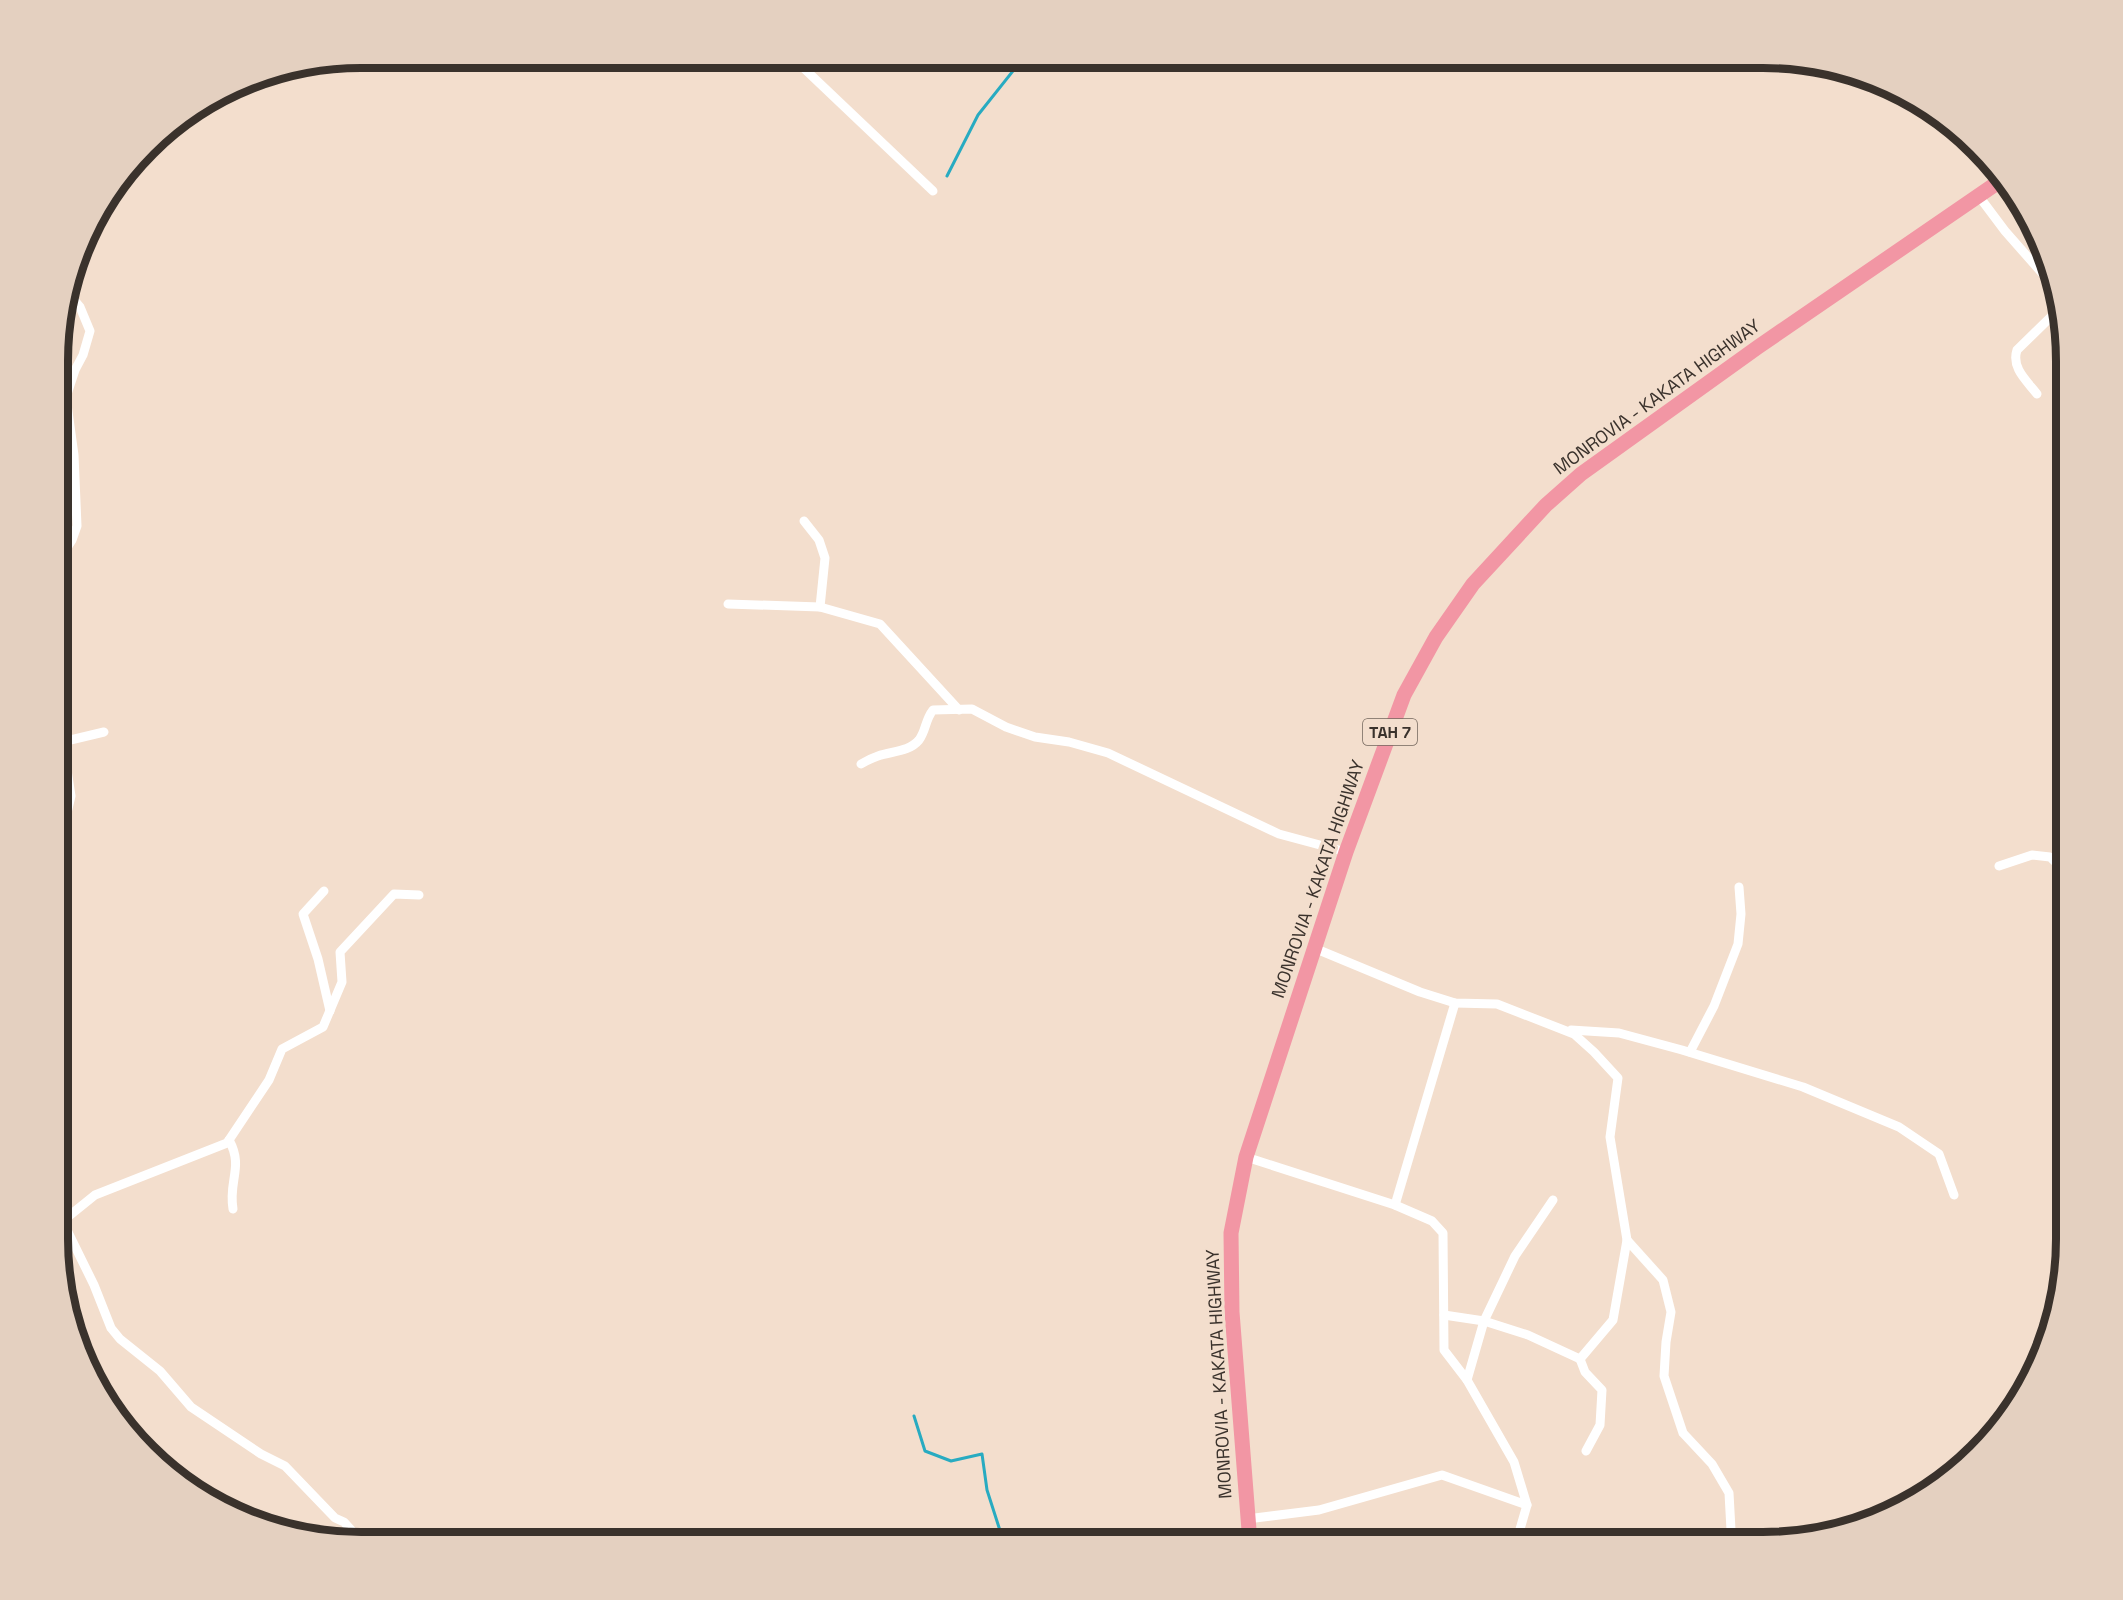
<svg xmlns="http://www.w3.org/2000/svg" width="2123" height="1600" viewBox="0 0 2123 1600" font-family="'Space Grotesk',sans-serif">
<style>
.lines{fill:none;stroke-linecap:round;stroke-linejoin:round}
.stream{stroke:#28abc1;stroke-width:3}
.minor{stroke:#fff;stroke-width:9}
.trunk{stroke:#f296a4;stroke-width:15}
.labels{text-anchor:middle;stroke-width:6;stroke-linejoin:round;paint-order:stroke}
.shield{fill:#f3decd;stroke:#72665c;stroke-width:1.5}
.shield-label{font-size:16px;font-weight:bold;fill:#3a322c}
.street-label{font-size:18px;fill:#3a322c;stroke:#f3decd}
.rim{fill:none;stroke:#3a322c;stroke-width:8}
</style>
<rect width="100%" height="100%" fill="#f3decd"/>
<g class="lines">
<g class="stream">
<polyline points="947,176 978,115 1024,57"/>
<polyline points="914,1416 925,1451 951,1461 982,1454 987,1490 1004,1543"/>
</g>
<g class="minor">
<polyline points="792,57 933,191"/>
<polyline points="1978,195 2005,231 2056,289"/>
<path d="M2037 394C2027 381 2011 368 2017 350L2061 307"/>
<polyline points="804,521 819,540 825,558 820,607"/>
<polyline points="59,560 72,540 77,526 74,455 66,397 75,370 83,355 90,331 80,307 69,294"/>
<polyline points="728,604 820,607 880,624 959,710"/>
<polyline points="62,742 104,732"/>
<path d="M861 764C866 761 872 758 878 756 892 751 909 752 919 740 926 731 925 720 933 710L972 709 1006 727 1035 737 1069 742 1108 753 1279 834 1346 852"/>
<polyline points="59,847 71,796 59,718"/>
<polyline points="1999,866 2032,855 2050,857 2066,872"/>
<polyline points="324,891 303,914 318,959 330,1011"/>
<polyline points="1314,948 1420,992 1455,1003 1497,1004 1574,1034 1594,1052 1618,1078 1610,1137 1627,1240 1613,1320 1580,1359 1585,1372 1602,1390 1600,1425 1586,1451"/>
<polyline points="1571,1030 1619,1033 1682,1050 1803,1087 1899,1127 1939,1154 1954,1195"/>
<polyline points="1690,1052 1714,1006 1738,944 1741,914 1739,887"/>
<path d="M229 1140C244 1167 228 1181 233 1209"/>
<polyline points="1246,1157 1395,1205 1432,1221 1443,1233 1444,1350 1467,1380 1514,1462 1527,1505 1518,1536 1518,1543"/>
<polyline points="58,1195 65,1226 94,1285 111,1328 120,1339 160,1371 191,1407 261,1454 285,1466 335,1518 344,1522 362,1542"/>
<polyline points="1395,1205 1455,1003"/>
<polyline points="64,1220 95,1195 227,1143 269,1080 282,1049 323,1027 342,982 340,952 394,894 419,895"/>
<polyline points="1627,1240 1663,1280 1671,1312 1666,1342 1664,1376 1683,1433 1712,1464 1729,1493 1731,1530 1736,1543"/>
<polyline points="1444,1315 1484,1321 1528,1335 1580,1359"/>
<polyline points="1467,1380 1484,1321 1515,1256 1553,1200"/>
<polyline points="1247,1519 1319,1510 1442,1475 1527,1505"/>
</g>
<polyline class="trunk" points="1250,1543 1232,1312 1231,1233 1246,1157 1346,852 1404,695 1436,637 1473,584 1546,505 1581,474 1758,347 2000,181"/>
</g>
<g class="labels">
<rect class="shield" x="1363" y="719" width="54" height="26" rx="4.5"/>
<g class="shield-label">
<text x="1390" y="738">TAH 7</text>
</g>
<g class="street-label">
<text transform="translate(1657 397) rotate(-36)" y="6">MONROVIA - KAKATA HIGHWAY</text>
<text transform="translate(1318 879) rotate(-71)" y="6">MONROVIA - KAKATA HIGHWAY</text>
<text transform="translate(1219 1374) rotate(-93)" y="6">MONROVIA - KAKATA HIGHWAY</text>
</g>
</g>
<path d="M0 0H2123V1600H0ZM361 68H1763A293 293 0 0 1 2056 361V1239A293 293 0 0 1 1763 1532H361A293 293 0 0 1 68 1239V361A293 293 0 0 1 361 68Z" fill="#e4d0c0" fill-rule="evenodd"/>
<path class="rim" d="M361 68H1763A293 293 0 0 1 2056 361V1239A293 293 0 0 1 1763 1532H361A293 293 0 0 1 68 1239V361A293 293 0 0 1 361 68Z"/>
</svg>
